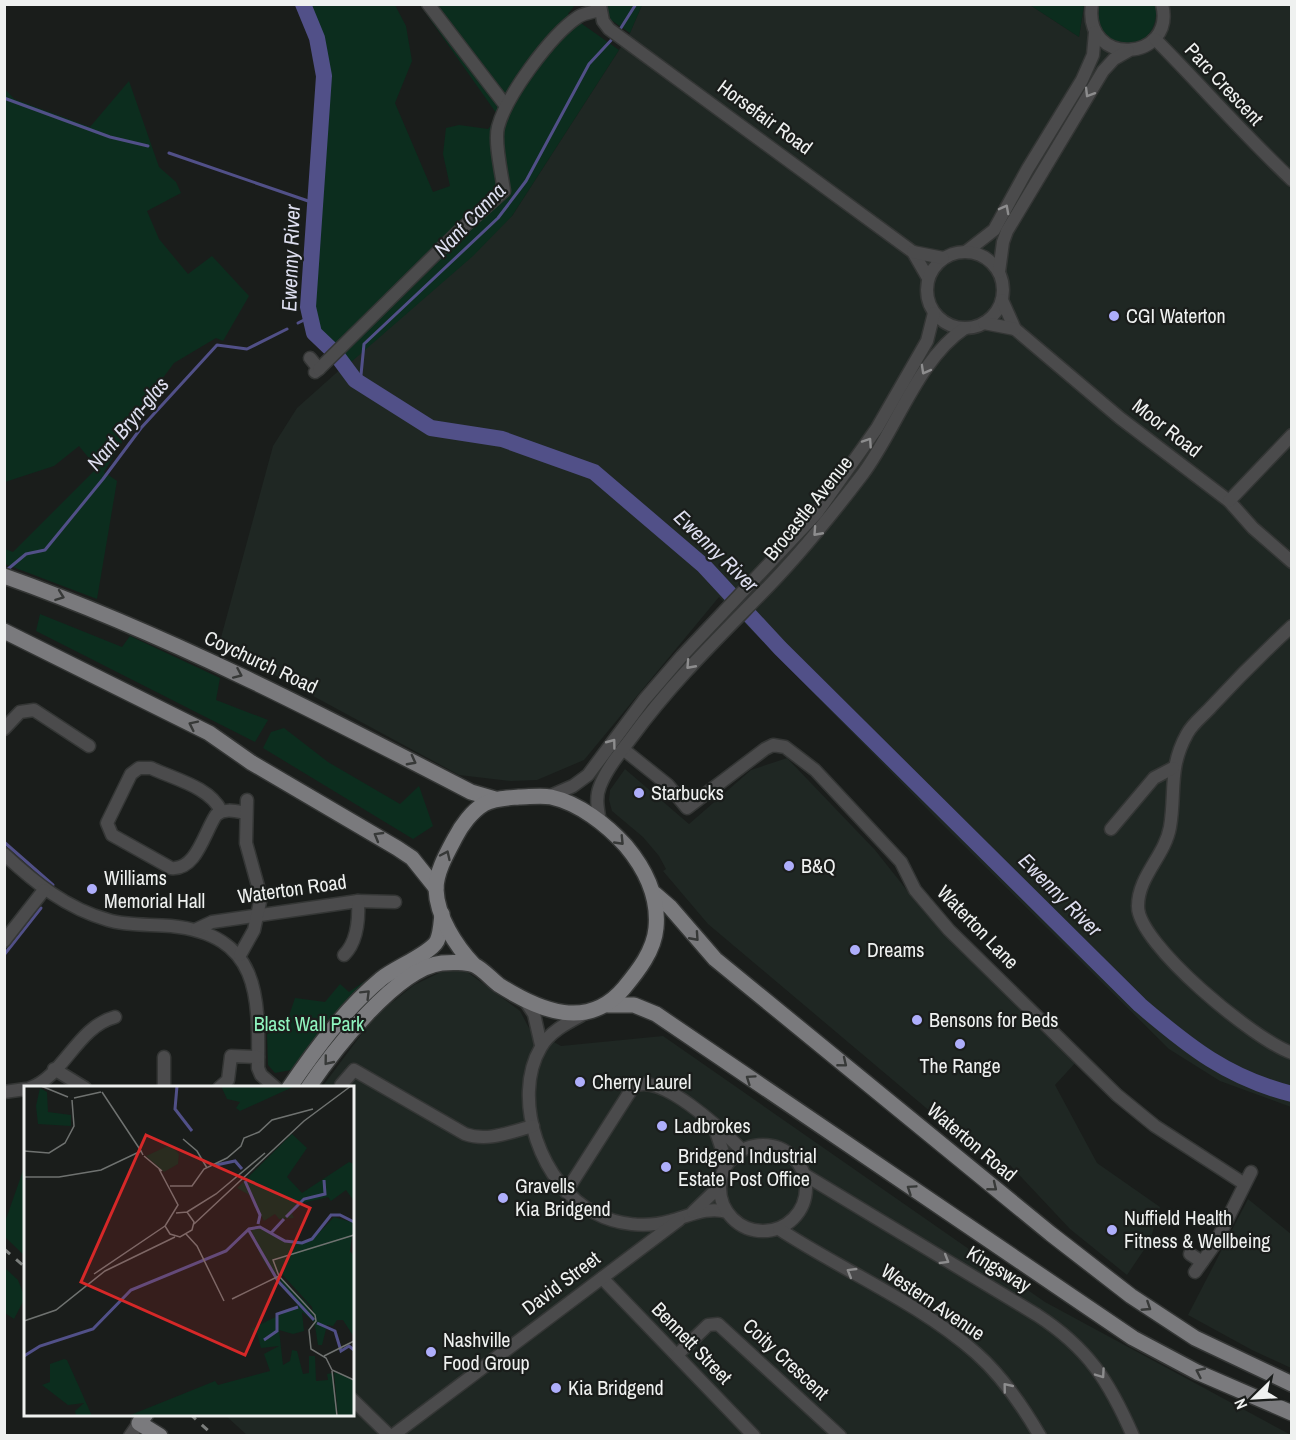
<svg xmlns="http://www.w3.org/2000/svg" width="1296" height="1440" viewBox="0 0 1296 1440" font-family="'Archivo Narrow',sans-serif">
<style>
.built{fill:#1f2723}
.green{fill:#0c2d1e}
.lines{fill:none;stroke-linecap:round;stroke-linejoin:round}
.stream{stroke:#515088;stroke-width:3}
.river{stroke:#515088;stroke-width:16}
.minor-casing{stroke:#343635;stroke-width:15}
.major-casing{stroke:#343635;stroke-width:18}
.minor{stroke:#4b4b4c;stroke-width:12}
.major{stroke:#7a7a7d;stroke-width:15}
.rail{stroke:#7b7e7c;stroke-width:3;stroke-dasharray:8 8;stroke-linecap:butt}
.oneway{stroke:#8d8d8e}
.oneway2{stroke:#373938}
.poi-dot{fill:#aeaefb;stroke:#1a1d1b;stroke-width:2}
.labels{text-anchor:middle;stroke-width:4.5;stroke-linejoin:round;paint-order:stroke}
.street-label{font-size:20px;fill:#eff1f0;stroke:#1a1d1b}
.poi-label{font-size:20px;fill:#eff1f0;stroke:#1a1d1b;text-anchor:start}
.park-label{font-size:20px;fill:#90f4bf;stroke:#1a1d1b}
.water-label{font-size:21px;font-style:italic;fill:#dddeef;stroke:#1a1d1b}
.inset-river{fill:none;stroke:#515088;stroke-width:3}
.inset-road{fill:none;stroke:#6f7270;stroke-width:1.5}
.view{fill:#d62828;fill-opacity:0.15;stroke:#d62828;stroke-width:3}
.inset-edge{fill:none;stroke:#eff1f0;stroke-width:3}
</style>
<rect width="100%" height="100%" fill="#1a1d1b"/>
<g class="built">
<polygon points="642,5 1030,5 1079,37 1084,5 1291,5 1291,1107 1220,1081 1169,1049 937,819 719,597 584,760 537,780 511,781 459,775 219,645 273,446 297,408 512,216 630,33"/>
<polygon points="787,758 875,850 925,913 1077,1061 1055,1085 1097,1163 1160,1207 1150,1241 1127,1275 1070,1229 1010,1165 1002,1172 708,924 663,871 666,869 659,856 643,837 612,811 609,800 610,790 625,769 689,824 751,770"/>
<polygon points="443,971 466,971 520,1011 529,1028 561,1046 663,1036 1045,1302 1291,1435 248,1436 225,1415 352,1414 352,1088 322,1087 375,1016 414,985"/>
<polygon points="1248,1199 1291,1234 1291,1368 1252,1350 1188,1315"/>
</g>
<g class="green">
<path d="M1099 4 1156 5C1160 61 1090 53 1099 4Z"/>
<polygon points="311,5 395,5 406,26 412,61 395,103 433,192 450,186 443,154 446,128 459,125 488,129 499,117 420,5 575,5 568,14 619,50 512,216 473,256 350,363 316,325 313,315 330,83 325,49"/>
<polygon points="605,5 642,5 630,33 611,20"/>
<polygon points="1030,5 1084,5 1079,37"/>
<polygon points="129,81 159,167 176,182 181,193 147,211 159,239 188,274 212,256 249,296 223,341 216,338 174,363 154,390 104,472 117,481 97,599 5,564 5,549 13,552 97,468 79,446 54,466 5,482 5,89 14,99 90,127"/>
<polygon points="40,614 122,647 130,636 220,678 216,700 268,720 255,742 36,631"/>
<polygon points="284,728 328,762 400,804 419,786 433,826 413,839 263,748 271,732"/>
<polygon points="381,970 296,1069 275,1073 268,1065 267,1034 285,1028 295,998 325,1002 340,984 349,992"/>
<polygon points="25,1165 26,1256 25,1256 5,1237 5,1222"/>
<polygon points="5,1268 18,1280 25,1298 14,1319 5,1313"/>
</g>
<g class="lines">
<g class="stream">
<polyline points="619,31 636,4"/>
<polyline points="4,98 110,137 148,146"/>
<polyline points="169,153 314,203"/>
<polyline points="298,323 310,317"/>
<polyline points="360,385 364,344 498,218 526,181 589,64 615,36"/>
<polyline points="8,569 26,554 45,550 103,479 141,428 217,345 247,349 287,329"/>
<polyline points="4,842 53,885"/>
<polyline points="4,955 41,908"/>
</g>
<path class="river" d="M303 4 317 38 324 76 308 307 314 333 335 353 355 380 431 428 502 439 594 472 704 566 780 648 1140 1005C1189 1047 1228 1078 1292 1094"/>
<g class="minor-casing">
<g id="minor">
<polyline points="428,4 506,106"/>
<path d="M1092 4C1082 68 1177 62 1162 4"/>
<polyline points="600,5 603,21 609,29 913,252 928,278"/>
<path d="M1155 39C1201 85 1244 135 1292 180"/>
<polyline points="967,251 994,230 1027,170 1082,80 1093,55 1095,32"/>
<circle cx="965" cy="290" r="38"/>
<polyline points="913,252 943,258"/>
<polyline points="999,272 1003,242 1007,231 1103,71 1114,59 1128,51"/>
<polyline points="1002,300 1015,329 1120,418 1229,501 1253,528 1292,562"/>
<polyline points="984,323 1015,329"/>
<polyline points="310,358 319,369 315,372"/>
<path d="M319 369 459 231 504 191C502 175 494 142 498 127 506 96 551 35 578 17 584 13 593 12 600 10"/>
<polyline points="1229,501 1292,435"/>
<path d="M1292 626C1264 652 1237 679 1211 707 1204 715 1192 724 1187 734 1168 768 1176 792 1170 827 1165 856 1138 876 1138 906 1137 944 1256 1041 1292 1053"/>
<polyline points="4,729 20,712 34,710 89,746"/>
<polyline points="623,749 668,785 687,808 765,749 773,745 785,747 815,770 901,862 915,890 949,930 1117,1095 1155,1126 1243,1183"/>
<polyline points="550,796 573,786 588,775 644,700 682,656 816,514 877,428 927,341 934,313"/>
<path d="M221 811C210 787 174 779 151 768H139L131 774 107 823 112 835 171 868C196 871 204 833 216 815 225 808 235 811 246 813"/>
<path d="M600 822C598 810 595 798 600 786 607 768 620 753 632 737 670 685 714 642 759 596 796 559 830 517 862 475 896 430 918 359 965 328"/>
<polyline points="1111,829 1154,778 1173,768"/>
<path d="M4 854C35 883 66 908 108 920 128 926 150 924 171 926 260 935 259 995 258 1068L261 1075 276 1088"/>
<polyline points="197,929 212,922 358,901 395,902"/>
<polyline points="4,941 44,890"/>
<polyline points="240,955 254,930 261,897 246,843 247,800"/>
<path d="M344 955C357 942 359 919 358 901"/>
<polyline points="524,999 534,1014 541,1045"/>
<path d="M584 1014C569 1022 550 1031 541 1047 510 1099 542 1187 595 1213 617 1225 646 1228 670 1221 689 1216 708 1206 727 1212"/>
<polyline points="54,1069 85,1088"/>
<path d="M341 1085 354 1070 465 1134C488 1142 510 1132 533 1126"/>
<path d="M30 1088C64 1076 77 1027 115 1017"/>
<polyline points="164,1088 164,1057"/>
<polyline points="219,1088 228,1080 231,1056 258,1057"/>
<polyline points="4,1092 26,1089"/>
<polyline points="714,1126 727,1164"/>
<circle cx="763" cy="1188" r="43"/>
<path d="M805 1175 1037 1315C1088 1348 1109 1381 1133 1436"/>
<path d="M566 1192 633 1087C659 1070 723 1131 742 1150"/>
<polyline points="693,1212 720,1186"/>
<path d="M779 1229C843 1271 918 1302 976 1353 1002 1376 1022 1405 1040 1436"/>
<polyline points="1190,1254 1202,1262"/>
<polyline points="1195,1272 1215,1244 1251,1172"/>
<polyline points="602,1278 754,1436"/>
<polyline points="677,1355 708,1325 718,1324 840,1436"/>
<polyline points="352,1399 390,1436"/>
<polyline points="130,1436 139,1423"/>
<polyline points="392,1436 679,1220"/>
</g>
</g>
<g class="major-casing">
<g id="major">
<path d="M4 576C167 634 319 713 471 792L495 799"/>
<polyline points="4,631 209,733 252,763 397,848 412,858 436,888"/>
<polyline points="655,894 670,907 715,959 1051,1234 1131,1296 1195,1338 1292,1384"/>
<polyline points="608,1005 634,1005 656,1014 1133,1338 1197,1372 1292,1413"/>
<path d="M289 1088C315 1050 345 1009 381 979 394 968 430 954 437 941 441 933 441 921 442 914"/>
<path d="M308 1088C333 1051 397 968 442 963 451 962 466 962 474 965 483 969 491 979 499 985 540 1011 588 1031 624 988 638 971 654 951 656 928 659 897 646 870 626 846 607 825 579 803 551 797 541 795 529 797 519 797 507 798 495 798 484 804 472 811 461 826 455 838 447 853 436 872 436 889 437 917 456 946 474 965"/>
<polyline points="146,1414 139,1423 160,1436"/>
</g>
</g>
<use href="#minor" class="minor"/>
<use href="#major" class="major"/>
<g class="rail">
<polyline points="4,1249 26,1268"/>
<polyline points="190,1414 214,1436"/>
</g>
</g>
<defs><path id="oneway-chevron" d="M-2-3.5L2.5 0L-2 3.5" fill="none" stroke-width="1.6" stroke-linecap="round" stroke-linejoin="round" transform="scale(1.5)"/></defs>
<g class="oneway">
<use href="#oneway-chevron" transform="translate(1089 93) rotate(121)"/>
<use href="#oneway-chevron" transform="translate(1005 209) rotate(-62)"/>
<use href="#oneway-chevron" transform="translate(925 370) rotate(119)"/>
<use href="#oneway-chevron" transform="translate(868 442) rotate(-56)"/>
<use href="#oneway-chevron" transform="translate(817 532) rotate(132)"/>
<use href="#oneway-chevron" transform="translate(690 665) rotate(132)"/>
<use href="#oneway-chevron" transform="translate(612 743) rotate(-53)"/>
<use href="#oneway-chevron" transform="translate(945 1260) rotate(31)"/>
<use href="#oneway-chevron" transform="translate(851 1272) rotate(-149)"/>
<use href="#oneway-chevron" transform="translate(1101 1374) rotate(55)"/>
<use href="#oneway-chevron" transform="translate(1007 1387) rotate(-129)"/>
</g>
<g class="oneway2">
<use href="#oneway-chevron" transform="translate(60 596) rotate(20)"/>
<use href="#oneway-chevron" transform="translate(238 674) rotate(24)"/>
<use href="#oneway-chevron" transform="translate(193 725) rotate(-154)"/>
<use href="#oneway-chevron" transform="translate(412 761) rotate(28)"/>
<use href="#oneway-chevron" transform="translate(378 836) rotate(-150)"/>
<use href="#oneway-chevron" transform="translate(620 841) rotate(46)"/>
<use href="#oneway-chevron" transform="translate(446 855) rotate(-65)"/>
<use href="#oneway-chevron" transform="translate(695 937) rotate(48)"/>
<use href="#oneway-chevron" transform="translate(366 994) rotate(-45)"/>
<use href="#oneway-chevron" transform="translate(328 1061) rotate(129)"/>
<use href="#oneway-chevron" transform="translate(843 1063) rotate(39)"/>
<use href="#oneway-chevron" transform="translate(750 1079) rotate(-145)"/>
<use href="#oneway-chevron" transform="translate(993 1187) rotate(39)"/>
<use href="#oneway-chevron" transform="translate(911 1189) rotate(-146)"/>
<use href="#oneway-chevron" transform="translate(1147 1307) rotate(33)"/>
<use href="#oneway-chevron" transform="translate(1200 1372) rotate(-155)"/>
</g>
<g class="poi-dot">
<circle cx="1114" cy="316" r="6"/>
<circle cx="639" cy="793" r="6"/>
<circle cx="789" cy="866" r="6"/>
<circle cx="92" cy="889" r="6"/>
<circle cx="855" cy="950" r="6"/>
<circle cx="917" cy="1020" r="6"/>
<circle cx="960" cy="1044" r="6"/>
<circle cx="580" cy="1082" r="6"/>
<circle cx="662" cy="1126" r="6"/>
<circle cx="666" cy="1167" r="6"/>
<circle cx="503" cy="1198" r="6"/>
<circle cx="1112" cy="1230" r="6"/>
<circle cx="431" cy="1352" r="6"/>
<circle cx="556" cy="1388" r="6"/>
</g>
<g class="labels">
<g class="street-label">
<text transform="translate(1224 84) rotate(47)" y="7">Parc Crescent</text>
<text transform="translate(765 117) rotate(36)" y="7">Horsefair Road</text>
<text transform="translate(1167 428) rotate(38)" y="7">Moor Road</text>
<text transform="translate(808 508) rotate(-51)" y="7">Brocastle Avenue</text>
<text transform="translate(261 662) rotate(25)" y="7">Coychurch Road</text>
<text transform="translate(292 889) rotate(-8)" y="7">Waterton Road</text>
<text transform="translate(978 927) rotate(46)" y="7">Waterton Lane</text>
<text transform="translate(972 1142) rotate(40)" y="7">Waterton Road</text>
<text transform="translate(999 1269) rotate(31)" y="7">Kingsway</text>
<text transform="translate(561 1283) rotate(-37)" y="7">David Street</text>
<text transform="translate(933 1302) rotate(34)" y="7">Western Avenue</text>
<text transform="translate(692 1343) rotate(46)" y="7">Bennett Street</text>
<text transform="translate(786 1359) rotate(43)" y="7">Coity Crescent</text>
</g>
<g class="poi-label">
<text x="1126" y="323">CGI Waterton</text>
<text x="651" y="800">Starbucks</text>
<text x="801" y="873">B&amp;Q</text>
<text x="104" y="885">Williams<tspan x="104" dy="23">Memorial Hall</tspan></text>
<text x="867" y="957">Dreams</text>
<text x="929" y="1027">Bensons for Beds</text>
<text x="960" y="1073" text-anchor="middle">The Range</text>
<text x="592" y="1089">Cherry Laurel</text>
<text x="674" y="1133">Ladbrokes</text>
<text x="678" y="1163">Bridgend Industrial<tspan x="678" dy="23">Estate Post Office</tspan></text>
<text x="515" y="1193">Gravells<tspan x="515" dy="23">Kia Bridgend</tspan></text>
<text x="1124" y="1225">Nuffield Health<tspan x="1124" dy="23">Fitness &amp; Wellbeing</tspan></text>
<text x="443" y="1347">Nashville<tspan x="443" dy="23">Food Group</tspan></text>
<text x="568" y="1395">Kia Bridgend</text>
</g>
<g class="park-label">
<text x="309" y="1031">Blast Wall Park</text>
</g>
<g class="water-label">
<text transform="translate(470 220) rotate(-46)" y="7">Nant Canna</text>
<text transform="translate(291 258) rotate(-88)" y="7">Ewenny River</text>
<text transform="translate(128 424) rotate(-50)" y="7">Nant Bryn-glas</text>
<text transform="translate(716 551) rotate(44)" y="7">Ewenny River</text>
<text transform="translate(1060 895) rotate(45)" y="7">Ewenny River</text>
</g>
</g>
<g transform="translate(24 1086)">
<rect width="330" height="330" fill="#1a1d1b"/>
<path d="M197 0H271L216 25 212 22 216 16 203 13ZM16 2 23 6 24 26 47 29V40L14 38 12 20ZM268 48 283 62 263 91 278 107 325 76 330 78V115L322 104 307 115 304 111 274 118 267 125 270 132 255 133 251 128 240 135 227 110 213 102ZM146 59 155 68 154 78 140 86 122 70ZM310 131 330 137 326 165 330 170V251L319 234H313L309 240 303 239 298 259H294L288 221 256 186 249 190 236 169 227 143 234 141 260 155 278 157 288 154ZM253 190 283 217 292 232 290 236 278 226 280 245 269 248 255 244 259 279 266 275 268 264 273 265 279 288 285 287V270H291L292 295 304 294 303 288 308 287 313 330H104L191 295 194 299 246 285 240 268 255 260 237 262 233 247 227 243 274 220ZM40 273 43 274 68 330H52L51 325 60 317 44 319 18 299 26 296V278ZM310 286 330 294V330H314Z" fill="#0c2d1e"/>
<path class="inset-river" d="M153 0 151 23 168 45M192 79 211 75 218 83M221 95 236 129 234 138M262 131 280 113 301 108 300 94M224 143 254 195 290 234M247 147 260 133M293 237 311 245 317 265 325 260 330 264M240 254 253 245V228L274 221M0 270 16 260 69 243 107 204 202 165 225 143 236 141 261 155 278 157 288 153 307 129H316L330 136"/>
<path class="inset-road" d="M17 0 44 11M78 6 117 65M50 12 77 6M159 53 173 65 183 82M0 65 25 67 41 57 50 40 48 14M120 70 138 85M135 83 154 119 141 140 146 148 156 151 168 144 170 136 163 126 152 127M0 91H35L77 84 117 65 119 69M146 100H168L180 83 203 72 217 60 220 52 235 46 248 34 289 23M163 126 192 108 241 67M170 138 280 35 327 0M162 148 173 160 200 215M330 149 249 174 255 190 291 229 292 235 285 244 287 263 302 272 308 284 330 294M70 188 141 140M208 213 255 190M0 235 32 224 81 185 151 151M300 270 330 255M308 285 313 330"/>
<path class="view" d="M122 49 286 122 221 269 57 196Z"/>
<rect width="330" height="330" class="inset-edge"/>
</g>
<rect width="1296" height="1440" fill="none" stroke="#eff1f0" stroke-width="12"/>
<g transform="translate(1254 1398) rotate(246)" stroke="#1a1d1b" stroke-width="4.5" paint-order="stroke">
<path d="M0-4.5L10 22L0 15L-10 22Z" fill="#eff1f0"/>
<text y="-9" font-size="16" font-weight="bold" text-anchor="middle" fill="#eff1f0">N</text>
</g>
</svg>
